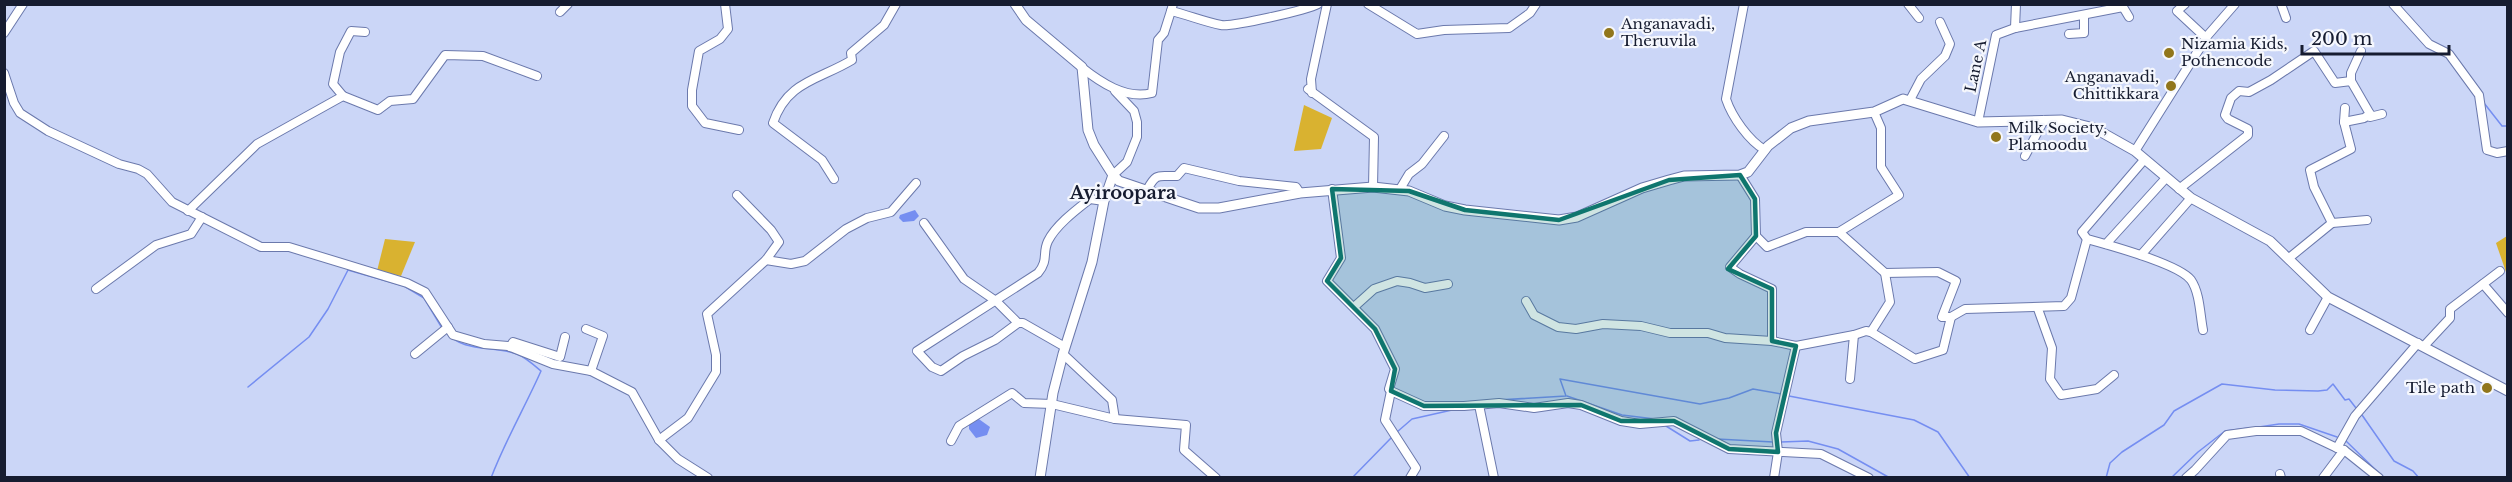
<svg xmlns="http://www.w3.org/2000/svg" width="2512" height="482" viewBox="0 0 2512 482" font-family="'Libre Baskerville',serif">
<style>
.green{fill:#d9b230}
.water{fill:#758ef1}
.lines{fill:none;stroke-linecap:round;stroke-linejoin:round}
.stream{stroke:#758ef1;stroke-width:1.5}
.minor-casing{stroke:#6b79ac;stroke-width:10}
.major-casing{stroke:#6b79ac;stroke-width:11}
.minor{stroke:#fff;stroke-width:8}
.major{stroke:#fff;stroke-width:9}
.marked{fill:#0f766e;fill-opacity:0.2;stroke:#0f766e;stroke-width:4.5;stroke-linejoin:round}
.poi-dot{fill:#91761c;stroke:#f5f7fd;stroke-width:2}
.labels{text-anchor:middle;stroke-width:4.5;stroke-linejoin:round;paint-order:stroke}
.poi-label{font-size:15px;fill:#161c30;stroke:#f5f7fd;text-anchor:start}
.street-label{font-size:15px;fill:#161c30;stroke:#f5f7fd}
.quarter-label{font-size:18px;font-weight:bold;fill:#161c30;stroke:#f5f7fd}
</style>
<rect width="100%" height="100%" fill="#cbd6f7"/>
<g class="green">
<polygon points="1304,105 1332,118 1321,149 1294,151"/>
<polygon points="2507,236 2507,275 2496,243"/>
<polygon points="385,239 415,242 401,276 377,271"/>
</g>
<g class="water">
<polygon points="915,210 919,216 914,221 903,222 899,218 900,215"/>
<polygon points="969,416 976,417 990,427 987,435 976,438 969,429"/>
</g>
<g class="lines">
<g class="stream">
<polyline points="2463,67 2476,85"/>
<polyline points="2484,103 2502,126 2508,126"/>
<path d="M446 332C463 353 493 345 517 354 525 357 534 365 541 371 525 407 505 441 491 478"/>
<polyline points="248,387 309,337 328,309 348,270 404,286 424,298 442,328"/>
<polyline points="1567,396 1622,415 1655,419"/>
<polyline points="1789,396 1914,420 1938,432 1970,478"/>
<polyline points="1465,402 1566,396 1560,379 1700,404 1729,398 1753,389 1781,394"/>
<polyline points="2362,415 2394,461 2413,471 2419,478"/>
<polyline points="1666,426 1690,441 1699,440"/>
<polyline points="2259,427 2279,424 2299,424 2337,437"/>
<polyline points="1397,432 1412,419 1452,410"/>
<polyline points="1717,439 1773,442"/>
<polyline points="2346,441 2384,478"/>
<polyline points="1781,442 1808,441 1838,449 1890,478"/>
<polyline points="1352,478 1391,438"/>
<polyline points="2106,478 2110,463 2122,452 2164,425 2174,411 2222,384 2275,390 2318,391 2327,390 2333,384 2345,400 2349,399 2356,408"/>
<polyline points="2171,478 2198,452 2225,431 2249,428"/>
</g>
<g class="minor-casing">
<g id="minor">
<polyline points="725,4 728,29 720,39 699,51 692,90 692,106 705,123 739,130"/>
<path d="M1173 4 1171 11C1188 15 1205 22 1221 25 1232 27 1307 10 1318 4"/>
<polyline points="1368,4 1417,34 1444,30 1509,28 1530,13 1536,4"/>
<path d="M1744 4 1726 99C1732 117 1749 141 1765 150"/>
<polyline points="1908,4 1919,18"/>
<polyline points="2185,4 2177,11 2206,38"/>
<polyline points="2281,4 2286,18"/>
<polyline points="2393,4 2429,44 2449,54 2479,95 2487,150 2497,153 2508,151"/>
<polyline points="2123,7 2129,17"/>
<polyline points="560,12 568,4"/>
<polyline points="2015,28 2016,4"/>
<polyline points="4,33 23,4"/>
<polyline points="2069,34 2084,33 2084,15"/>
<path d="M1081 67C1100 82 1126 100 1152 93L1158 40 1164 33 1171 11"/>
<polyline points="4,73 14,103 20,113 48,131 119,164 138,169 147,174 172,202 261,247 289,247 407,283 425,292 453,335 484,344 508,346 553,364 591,371 632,392 659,440 678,459 708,478"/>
<polyline points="2351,81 2351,73 2361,51"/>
<polyline points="1308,89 1374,137 1373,187"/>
<polyline points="1312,93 1311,79 1327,4"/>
<polyline points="343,96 333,84 340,52 351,31 365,32"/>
<polyline points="1910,100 1921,79 1945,56 1950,44 1940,22"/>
<polyline points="2370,114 2370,117 2382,114"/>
<polyline points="1978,122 1996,35 2015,28 2123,7 2121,4"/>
<polyline points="2344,122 2345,108"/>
<polyline points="2135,151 2208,35 2235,4"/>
<polyline points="2025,156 2044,120"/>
<path d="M2144 160 2082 232 2087 239C2109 245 2179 264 2191 280 2200 293 2200 315 2203 330"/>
<polyline points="1113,175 1127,162 1137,137 1137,122 1134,111 1115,91"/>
<polyline points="1740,175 1755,199 1756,236 1730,267 1740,274 1772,289 1772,341"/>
<path d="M834 179 822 160 773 123C787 81 819 80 852 60L851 53 884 25 896 4"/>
<polyline points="1332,189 1341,258 1327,281 1375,329 1395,369 1389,389 1391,391 1424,406 1464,406 1499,403 1534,408 1568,403 1581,405 1621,421 1640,424 1674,421 1729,449 1821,454 1869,478"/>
<polyline points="1400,189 1409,174 1422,164 1444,136"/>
<polyline points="2179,189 2248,135 2248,129 2228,119 2225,115 2231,98 2239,91 2249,92 2271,80 2314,51 2335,83 2351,81 2370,114 2364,118 2344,122 2351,149 2310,170 2314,187 2332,223 2289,258"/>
<path d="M1147 190C1157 171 1159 177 1177 176L1184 168 1239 181 1296 187 1300 193"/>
<polyline points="188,211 257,144 343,96 378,110 390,101 413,99 445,55 483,56 537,76"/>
<polyline points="924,223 964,279 996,301 1018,323"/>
<polyline points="2332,223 2367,220"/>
<polyline points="1839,232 1885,273 1938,272 1956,281 1942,317 1951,317 1943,350 1915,359 1871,332 1866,331 1854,335"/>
<polyline points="1756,236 1767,247 1806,232 1839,232 1899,195 1881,167 1881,128 1874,112"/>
<polyline points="2106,244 2166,178"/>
<polyline points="2141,255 2191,198"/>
<polyline points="766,260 791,264 805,261 846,229 867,218 891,212 916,183"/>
<polyline points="2483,284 2508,313"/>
<polyline points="96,289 156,245 191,234 202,217"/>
<polyline points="1526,301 1534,315 1558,327 1576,329 1603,324 1641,326 1670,333 1708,333 1725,338 1772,341 1796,346 1854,335 1850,379"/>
<polyline points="1354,307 1374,289 1397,281 1410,283 1425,288 1448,284"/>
<polyline points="2038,309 2052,348 2050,379 2061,395 2097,389 2114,375"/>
<polyline points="1951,317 1965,309 2064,306 2071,298 2087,239"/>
<polyline points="586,329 603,336 591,371"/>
<polyline points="2310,330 2328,297"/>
<polyline points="1871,332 1890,302 1885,273"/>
<polyline points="2424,346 2450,318 2450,309 2500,271"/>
<polyline points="510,347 513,342 560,357 565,337"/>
<path d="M1065 347 1023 323H1018L995 340 963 356 941 371 932 367 917 351 1038 273C1049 260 1042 253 1048 241 1056 225 1076 210 1090 199L1104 201"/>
<polyline points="415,354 448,327"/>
<polyline points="1063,354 1112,400 1115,419"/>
<polyline points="1391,391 1385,420 1416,468 1410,478"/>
<polyline points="1479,405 1494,478"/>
<polyline points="659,440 688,418 716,372 716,355 707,314 766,260 779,242 771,230 737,195"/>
<polyline points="951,441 959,426 1012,393 1024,403 1052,404 1115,419 1186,425 1184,450 1216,478"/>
<polyline points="2280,474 2281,478"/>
<polyline points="1774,478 1778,452 1776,433 1796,346"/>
<polyline points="2186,478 2195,470 2227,435 2256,431 2301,431 2337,448"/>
<polyline points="2323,478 2344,450"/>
<polyline points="2379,478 2344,450 2337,448 2355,416 2418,343"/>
</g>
</g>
<g class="major-casing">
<g id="major">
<polyline points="1015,4 1026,20 1082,67 1088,130 1094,145 1113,175 1119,181 1178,201 1199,208 1219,208 1300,193 1373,187 1409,191 1445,206 1465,210 1559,220 1577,217 1642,188 1669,180 1684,176 1740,175 1748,172 1768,146 1791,128 1809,121 1874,112 1903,99 1978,122 2062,120 2094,128 2135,151 2191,198 2270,241 2328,297 2508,391"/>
<polyline points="1040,478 1053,393 1063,354 1092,262 1104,201 1113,175"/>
</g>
</g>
<use href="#minor" class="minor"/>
<use href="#major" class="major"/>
</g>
<path class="marked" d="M1740 175 1755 199 1756 236 1728 269 1772 289V341L1796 346 1776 433 1778 452 1729 449 1674 421H1621L1581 405 1424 406 1391 391 1395 369 1375 329 1327 281 1341 258 1332 189 1409 191 1465 210 1559 220 1669 180Z"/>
<g class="poi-dot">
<circle cx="1609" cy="33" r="6"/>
<circle cx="2169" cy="53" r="6"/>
<circle cx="2171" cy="86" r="6"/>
<circle cx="1996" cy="137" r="6"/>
<circle cx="2487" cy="388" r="6"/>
</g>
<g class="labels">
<g class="poi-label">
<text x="1621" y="29">Anganavadi,<tspan x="1621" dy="17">Theruvila</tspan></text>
<text x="2181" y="49">Nizamia Kids,<tspan x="2181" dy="17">Pothencode</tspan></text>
<text x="2159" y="82" text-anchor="end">Anganavadi,<tspan x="2159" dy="17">Chittikkara</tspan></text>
<text x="2008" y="133">Milk Society,<tspan x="2008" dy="17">Plamoodu</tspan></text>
<text x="2475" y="393" text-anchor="end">Tile path</text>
</g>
<g class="street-label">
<text transform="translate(1976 66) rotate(-78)" y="5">Lane A</text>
</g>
<g class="quarter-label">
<text x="1123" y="199">Ayiroopara</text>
</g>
</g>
<rect width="2512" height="482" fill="none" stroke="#161c30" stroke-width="12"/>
<path d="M2302 45v9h147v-9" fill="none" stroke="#161c30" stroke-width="3"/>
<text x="2311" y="45" font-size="18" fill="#161c30" stroke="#f5f7fd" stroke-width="4.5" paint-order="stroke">200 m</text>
</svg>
